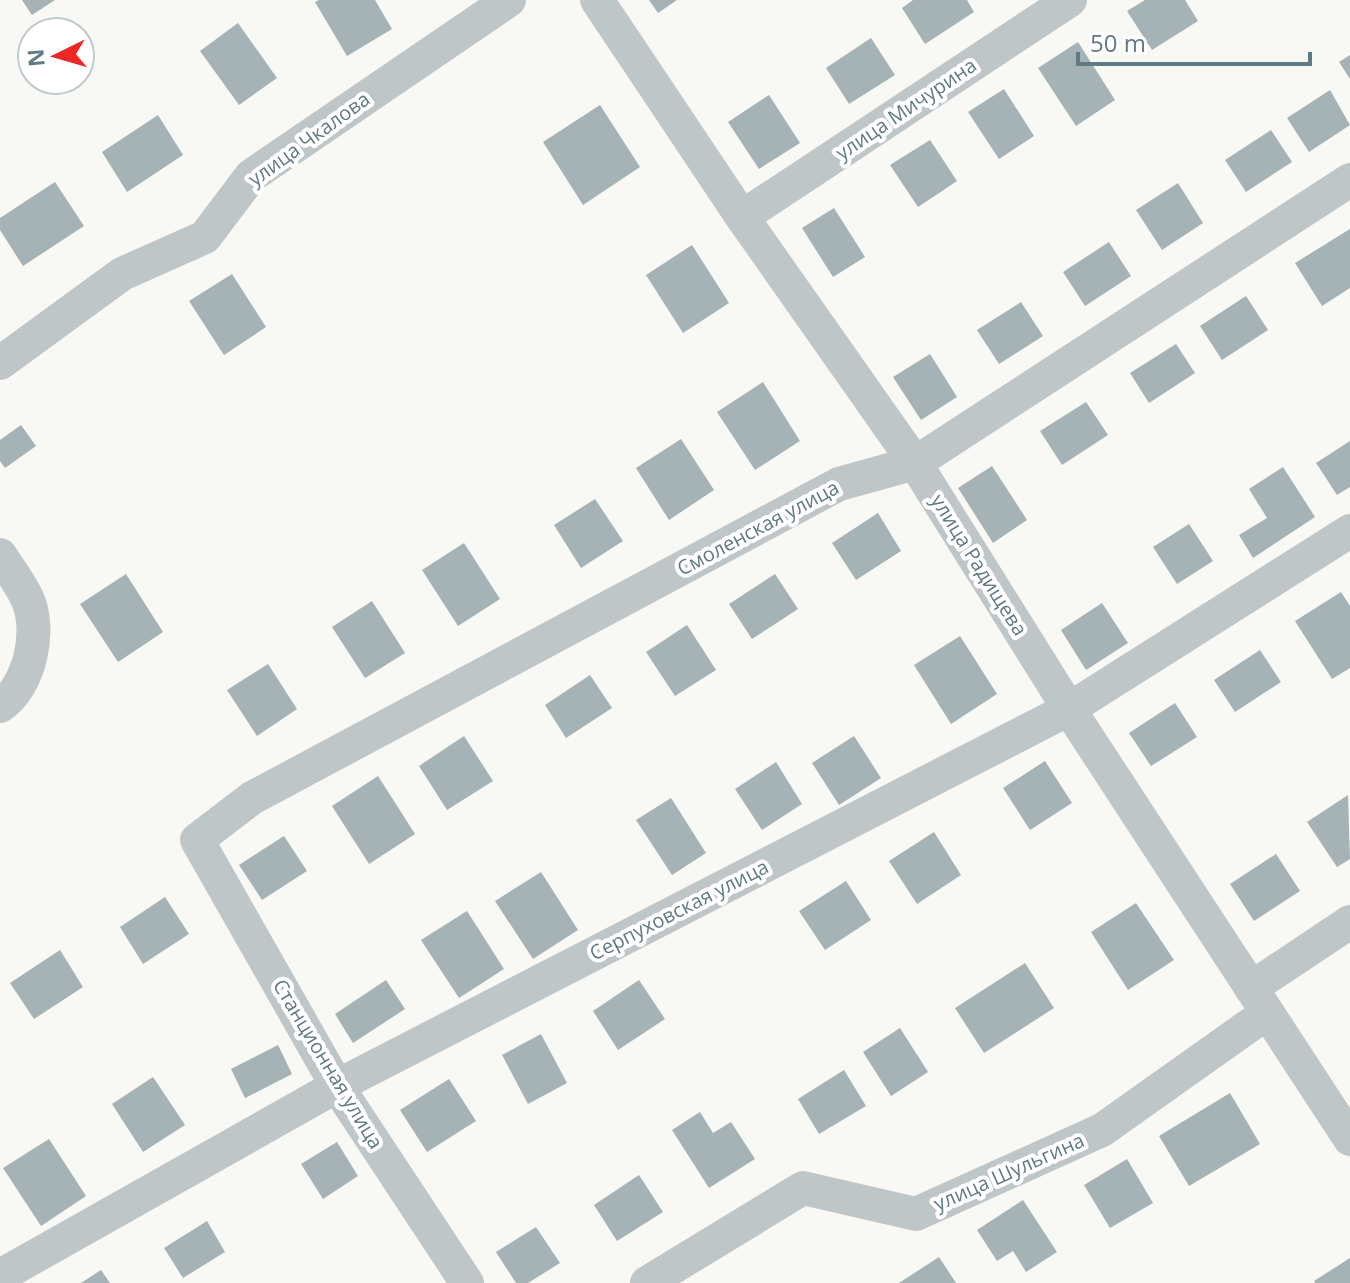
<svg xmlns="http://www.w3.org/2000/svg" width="1350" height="1283" viewBox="0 0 1350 1283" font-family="'Open Sans',sans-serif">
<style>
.building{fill:#a5b3b6}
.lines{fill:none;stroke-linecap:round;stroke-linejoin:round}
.street{stroke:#bfc6c8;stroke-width:34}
.labels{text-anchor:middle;stroke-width:8;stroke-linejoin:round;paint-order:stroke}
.street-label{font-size:20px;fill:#627a82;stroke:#fff}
</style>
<rect width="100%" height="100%" fill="#f8f8f5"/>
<g class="building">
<polygon points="22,0 55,0 32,15"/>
<polygon points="319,0 375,0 392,29 347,56 315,2"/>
<polygon points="649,0 677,0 658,13"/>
<polygon points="913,0 967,0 974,12 925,44 902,8"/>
<polygon points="1145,0 1185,0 1198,21 1152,50 1127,11"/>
<polygon points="238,23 277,78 239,105 200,51"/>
<polygon points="871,38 895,75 849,104 826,68"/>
<polygon points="1078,42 1115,100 1076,126 1038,68"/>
<polygon points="1350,55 1350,79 1339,62"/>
<polygon points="1004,89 1034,136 999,159 968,112"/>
<polygon points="1330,90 1350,125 1309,152 1287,118"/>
<polygon points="769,95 800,143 759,169 728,122"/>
<polygon points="600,105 640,167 583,205 543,142"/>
<polygon points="158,115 183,155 127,192 102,152"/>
<polygon points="1271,130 1292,162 1246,192 1225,160"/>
<polygon points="930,140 957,181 918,207 890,165"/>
<polygon points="55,182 84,226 23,266 0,230 0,218"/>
<polygon points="1178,183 1203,223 1162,250 1136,210"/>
<polygon points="834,208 865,257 833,277 802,228"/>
<polygon points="1350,229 1350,288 1322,306 1295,263"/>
<polygon points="1109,242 1131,276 1085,306 1063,272"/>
<polygon points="692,245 729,303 683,333 646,275"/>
<polygon points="232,274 266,327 224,355 189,301"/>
<polygon points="1246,296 1268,330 1222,360 1200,326"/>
<polygon points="1021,302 1043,336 999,364 977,330"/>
<polygon points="1176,344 1195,373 1149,403 1130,373"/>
<polygon points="930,354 957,397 921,420 893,377"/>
<polygon points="763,382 800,441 755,470 717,412"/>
<polygon points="1086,402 1108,435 1062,465 1040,431"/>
<polygon points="21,425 36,446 5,468 0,461 0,440"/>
<polygon points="681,439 714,490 669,520 636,468"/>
<polygon points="1350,441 1350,487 1337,495 1316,463"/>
<polygon points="992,466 1027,520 993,543 958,488"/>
<polygon points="1283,467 1315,517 1253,558 1239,535 1267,518 1249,489"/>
<polygon points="595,499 623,541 581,568 554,525"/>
<polygon points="878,513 901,551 856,580 832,543"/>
<polygon points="1189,524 1213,561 1177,584 1153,547"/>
<polygon points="464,543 500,599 458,626 422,570"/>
<polygon points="126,574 163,632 118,662 80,604"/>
<polygon points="775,574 798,609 752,639 729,604"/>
<polygon points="1341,592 1350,606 1350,668 1332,679 1295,621"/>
<polygon points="372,601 405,653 365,678 332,627"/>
<polygon points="1102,603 1128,643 1086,670 1061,630"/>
<polygon points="687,625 716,670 675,696 646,652"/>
<polygon points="960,636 997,694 951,724 914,665"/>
<polygon points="1260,650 1281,682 1235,712 1214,680"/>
<polygon points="268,664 297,709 257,736 227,690"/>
<polygon points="590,675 612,708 566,738 545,705"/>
<polygon points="1175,703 1197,737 1151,766 1129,733"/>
<polygon points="464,736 493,781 447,810 419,766"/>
<polygon points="854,736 881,778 839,805 812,763"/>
<polygon points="1045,761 1072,803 1030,830 1003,788"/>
<polygon points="776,762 802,804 762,830 735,789"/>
<polygon points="378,776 415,834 369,864 332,806"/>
<polygon points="1348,795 1350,859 1337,867 1307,822"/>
<polygon points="671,798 706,853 672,875 636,820"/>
<polygon points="934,832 961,875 917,904 889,861"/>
<polygon points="284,836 307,871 262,900 239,865"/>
<polygon points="1276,854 1300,891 1254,921 1230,884"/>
<polygon points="541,872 578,930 533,959 495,901"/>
<polygon points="846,881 871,920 825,950 799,911"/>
<polygon points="165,897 189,934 143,964 120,927"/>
<polygon points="1136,903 1174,960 1128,990 1091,932"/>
<polygon points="467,911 504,969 459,998 421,940"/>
<polygon points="60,950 83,987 34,1019 10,983"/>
<polygon points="1025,963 1054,1008 984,1053 955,1008"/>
<polygon points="386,980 405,1009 353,1043 335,1014"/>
<polygon points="639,980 665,1019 618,1050 593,1011"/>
<polygon points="900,1028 928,1072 891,1096 863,1052"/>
<polygon points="541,1034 567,1083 528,1104 502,1055"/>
<polygon points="278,1045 292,1074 245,1098 231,1069"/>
<polygon points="844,1070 866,1106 819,1134 798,1099"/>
<polygon points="153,1077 185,1125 143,1152 112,1104"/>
<polygon points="449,1079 476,1121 427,1152 400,1110"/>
<polygon points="1230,1093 1260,1144 1189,1186 1159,1136"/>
<polygon points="700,1112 713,1133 731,1122 755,1159 709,1188 672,1130"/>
<polygon points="49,1139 86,1196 41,1226 3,1168"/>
<polygon points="337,1142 358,1176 323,1199 301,1164"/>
<polygon points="1127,1159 1153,1203 1110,1228 1084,1185"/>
<polygon points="639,1175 663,1212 617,1241 594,1205"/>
<polygon points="1023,1200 1057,1252 1026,1272 1013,1251 997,1261 977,1230"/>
<polygon points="207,1221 225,1252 183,1278 164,1248"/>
<polygon points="536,1227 560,1263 528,1283 516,1283 496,1252"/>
<polygon points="939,1257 956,1283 899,1283"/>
<polygon points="1350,1258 1350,1283 1315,1283 1314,1281"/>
<polygon points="101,1270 110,1283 81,1283"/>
</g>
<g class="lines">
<g class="street">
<polyline points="597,0 742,217 915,463 1069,709 1350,1139"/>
<polyline points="742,217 1070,0"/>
<polyline points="0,363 122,274 205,237 251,176 509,0"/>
<path d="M0 555C9 569 20 583 27 598 42 630 30 686 0 706"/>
<polyline points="1251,988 1350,922"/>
<polyline points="0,1276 337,1086 1069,709 1350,531"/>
<polyline points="467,1283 337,1086 197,840 252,798 839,484 915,463 1350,180"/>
<polyline points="647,1283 803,1188 916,1214 1102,1130 1267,1013"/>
</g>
</g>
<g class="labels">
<g class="street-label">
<text transform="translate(906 109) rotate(-34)" y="7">улица Мичурина</text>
<text transform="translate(309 139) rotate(-36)" y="7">улица Чкалова</text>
<text transform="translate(758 528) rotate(-28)" y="7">Смоленская улица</text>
<text transform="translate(979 565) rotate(58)" y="7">улица Радищева</text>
<text transform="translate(679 910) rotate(-27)" y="7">Серпуховская улица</text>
<text transform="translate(328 1064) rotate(59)" y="7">Станционная улица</text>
<text transform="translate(1009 1172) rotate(-24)" y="7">улица Шульгина</text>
</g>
</g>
<g transform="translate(56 56) rotate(265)"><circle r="38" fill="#ffffff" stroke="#c0cacd" stroke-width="2"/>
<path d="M0-6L14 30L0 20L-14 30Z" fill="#eb2823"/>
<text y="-12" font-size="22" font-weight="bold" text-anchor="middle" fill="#627a82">N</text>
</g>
<path d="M1078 52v12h232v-12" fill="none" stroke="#627a82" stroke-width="4"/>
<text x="1090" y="52" font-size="24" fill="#627a82" stroke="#ffffff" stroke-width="6" paint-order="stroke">50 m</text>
</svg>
